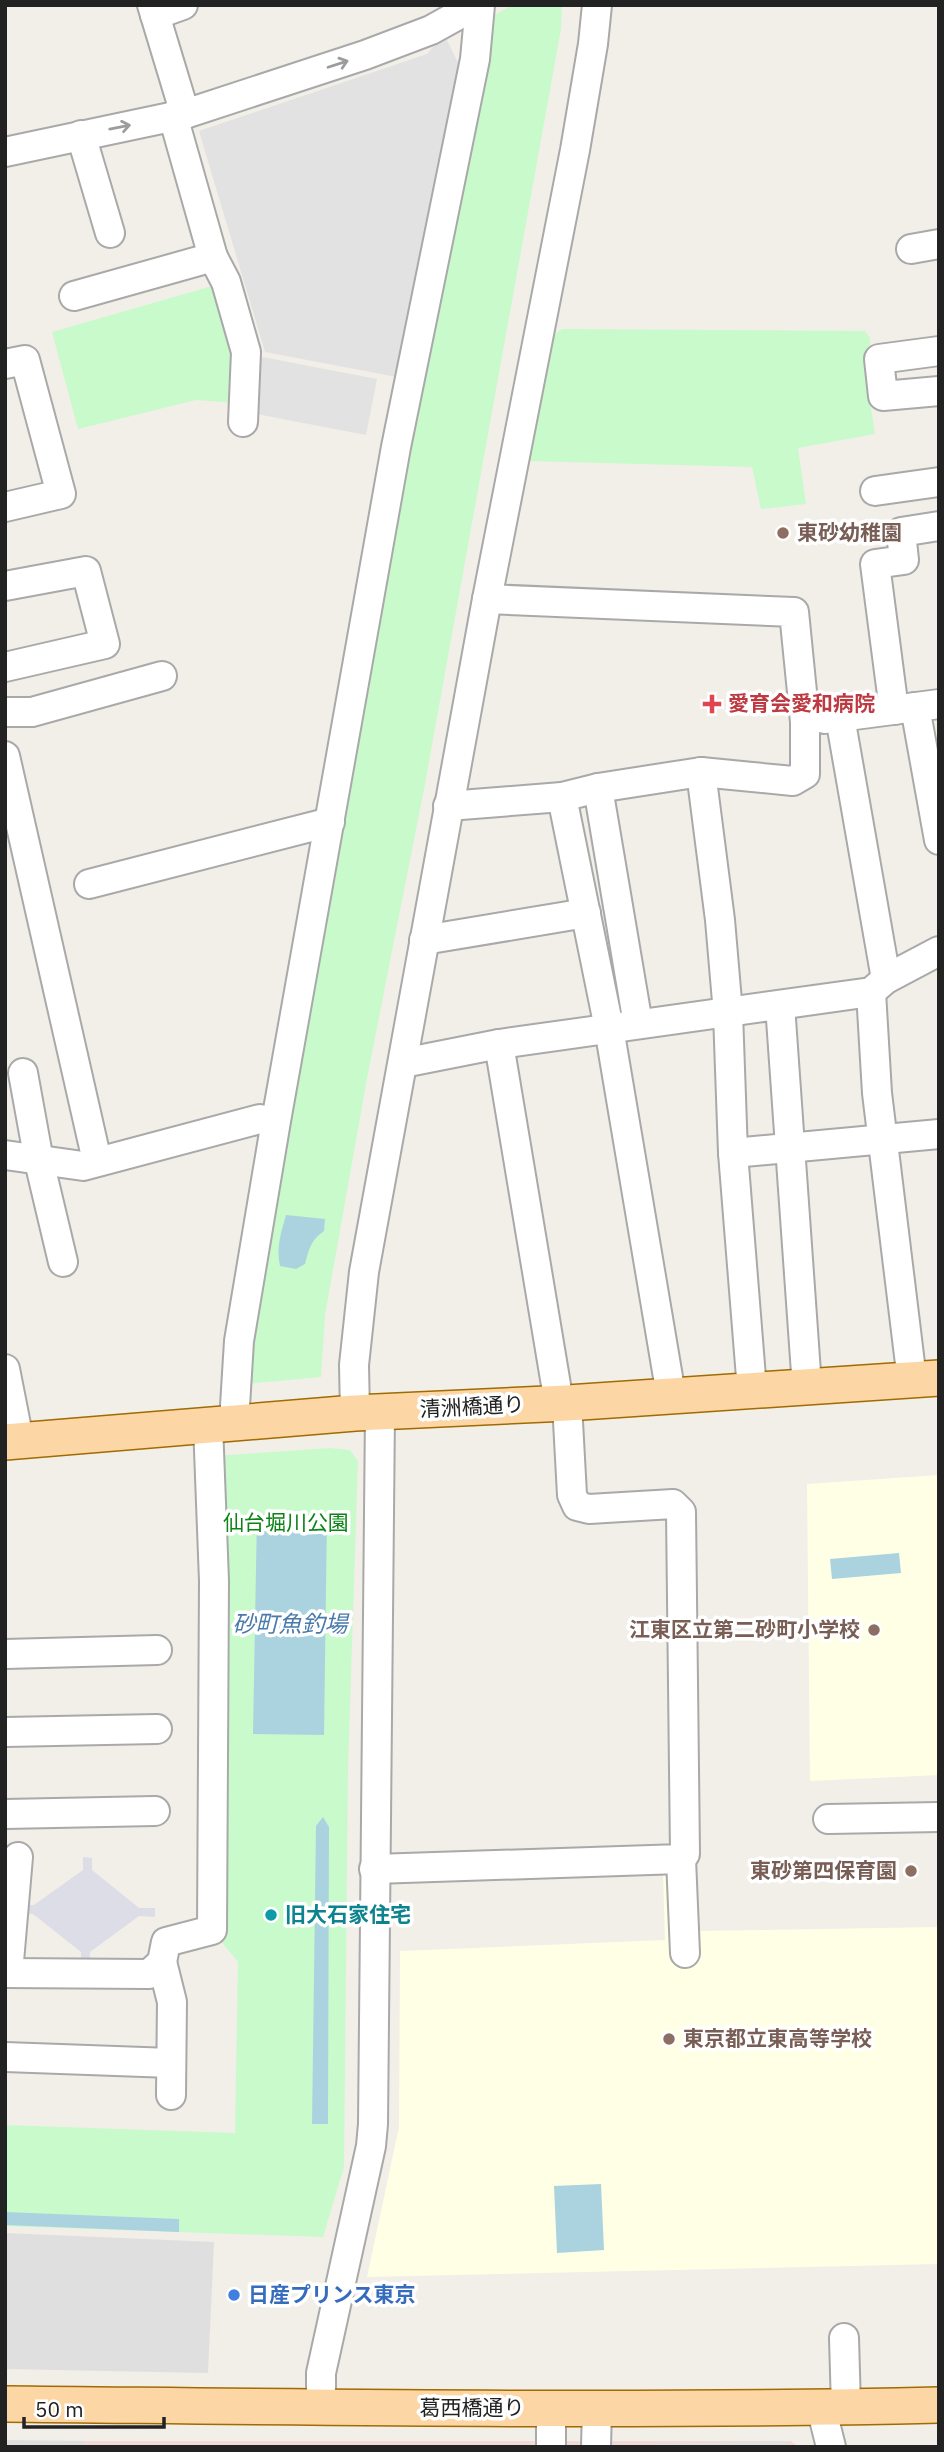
<svg xmlns="http://www.w3.org/2000/svg" width="944" height="2452" viewBox="0 0 944 2452" font-family="'IBM Plex Sans','Noto Sans JP',sans-serif">
<style>
.residential{fill:#e0dfdf}
.commercial{fill:#f2dad9}
.education{fill:#ffffe5}
.park{fill:#c8facc}
.parking{fill:#e2e2e2}
.plaza{fill:#dddde8}
.water{fill:#aad3df}
.lines{fill:none;stroke-linecap:round;stroke-linejoin:round}
.minor-casing{stroke:#a9a9a9;stroke-width:32}
.major-casing{stroke:#a06b00;stroke-width:38}
.minor{stroke:#fff;stroke-width:28}
.major{stroke:#fcd6a4;stroke-width:35}
.oneway{stroke:#9c9c9c}
.education-dot{fill:#8d6e63;stroke:#fff;stroke-width:2.5}
.health-dot{fill:#e0444e;stroke:#fff;stroke-width:2.5}
.culture-dot{fill:#0f9aa8;stroke:#fff;stroke-width:2.5}
.shop-dot{fill:#3f7fe0;stroke:#fff;stroke-width:2.5}
.labels{text-anchor:middle;stroke-width:7;stroke-linejoin:round;paint-order:stroke}
.education-label{font-size:21px;font-weight:bold;fill:#785e54;stroke:#fff;text-anchor:start}
.health-label{font-size:21px;font-weight:bold;fill:#be3a42;stroke:#fff;text-anchor:start}
.street-label{font-size:21px;fill:#222;stroke:#fff}
.park-label{font-size:21px;fill:#0c8416;stroke:#fff}
.culture-label{font-size:21px;font-weight:bold;fill:#0d838f;stroke:#fff;text-anchor:start}
.shop-label{font-size:21px;font-weight:bold;fill:#366cbe;stroke:#fff;text-anchor:start}
.water-label{font-size:23px;font-style:italic;fill:#4a7aab;stroke:#fff}
</style>
<rect width="100%" height="100%" fill="#f2efe9"/>
<g class="residential">
<polygon points="5,2233 214,2242 208,2373 5,2369"/>
<polygon points="5,2440 84,2441 84,2447 5,2447"/>
</g>
<polygon class="commercial" points="84,2441 791,2441 798,2447 84,2447"/>
<g class="education">
<polygon points="939,1475 939,1775 810,1781 807,1484"/>
<polygon points="693,1873 697,1931 939,1927 939,2264 367,2277 399,2127 400,1951 665,1940 663,1875"/>
</g>
<g class="park">
<polygon points="513,5 562,5 561,29 425,784 368,1073 325,1315 321,1377 247,1384 264,1233 487,19"/>
<polygon points="226,282 246,352 236,403 196,400 78,429 52,332"/>
<polygon points="562,329 865,331 870,338 870,402 875,434 798,448 806,504 761,509 752,467 527,461 544,342"/>
<polygon points="329,1448 350,1450 358,1461 348,1768 344,2167 323,2237 5,2226 5,2125 235,2133 238,1962 220,1940 214,1456"/>
</g>
<g class="parking">
<polygon points="447,40 460,67 402,378 265,352 199,131 427,54 433,47"/>
<polygon points="262,357 377,379 366,435 251,413"/>
<polygon points="787,2441 787,2447 653,2447 653,2444"/>
</g>
<polygon class="plaza" points="83,1857 92,1858 92,1870 139,1908 155,1908 155,1917 139,1916 90,1952 89,1974 81,1974 81,1952 33,1914 13,1913 14,1905 34,1905 83,1870"/>
<g class="water">
<path d="M286 1215 325 1219 324 1231C311 1240 309 1249 305 1264L296 1269 280 1266C276 1247 281 1233 286 1215Z"/>
<polygon points="257,1514 327,1515 324,1735 253,1734"/>
<polygon points="899,1553 901,1573 832,1579 830,1559"/>
<polygon points="323,1817 329,1827 328,2124 312,2124 316,1826"/>
<polygon points="601,2184 604,2250 557,2253 554,2186"/>
<polygon points="5,2212 179,2219 179,2232 5,2225"/>
</g>
<g class="lines">
<g class="minor-casing">
<g id="minor">
<polyline points="152,5 185,114"/>
<polyline points="155,15 183,5"/>
<polyline points="173,116 213,257 226,282 246,352 243,422"/>
<polyline points="81,135 110,233"/>
<polyline points="5,152 185,114 365,55 431,30 476,5"/>
<polyline points="911,249 939,244"/>
<polyline points="74,296 213,257"/>
<polyline points="939,351 879,359 883,396 939,391"/>
<polyline points="5,364 25,360 61,494 5,507"/>
<polyline points="875,491 939,482"/>
<polyline points="5,586 86,571 105,644 5,667"/>
<polyline points="915,707 939,840"/>
<polyline points="894,710 875,564 904,560 901,532 939,526"/>
<polyline points="5,712 32,712 162,676"/>
<polyline points="840,717 886,979"/>
<polyline points="824,719 939,704"/>
<polyline points="5,756 97,1161"/>
<polyline points="701,772 720,920 728,1013 733,1153 752,1390"/>
<polyline points="598,788 638,1024"/>
<polyline points="562,797 609,1028 671,1395"/>
<polyline points="448,806 562,797 598,788 701,772 793,781 805,774 805,722 794,612 487,599"/>
<polyline points="89,884 330,822"/>
<polyline points="424,940 586,913"/>
<polyline points="871,992 877,1093 912,1380"/>
<polyline points="780,1005 807,1387"/>
<polyline points="499,1044 559,1403"/>
<polyline points="403,1063 499,1044 871,992 886,979 939,951"/>
<polyline points="23,1073 39,1161 63,1262"/>
<polyline points="733,1153 939,1134"/>
<polyline points="5,1155 83,1166 260,1119 275,1123"/>
<polyline points="5,1369 19,1440"/>
<polyline points="355,1413 354,1365 364,1272 487,599 575,150 593,44 597,5"/>
<polyline points="234,1422 239,1341 276,1121 396,447 475,59 480,5"/>
<polyline points="5,1654 157,1650"/>
<polyline points="5,1732 157,1729"/>
<polyline points="5,1814 155,1811"/>
<polyline points="828,1819 939,1817"/>
<polyline points="681,1859 685,1953"/>
<polyline points="374,1869 681,1859 685,1854 681,1512 673,1504 589,1509 577,1506 572,1495 567,1403"/>
<polyline points="162,1962 172,2002 171,2095"/>
<polyline points="5,1973 149,1974 162,1962 166,1942 212,1930 214,1581 208,1424"/>
<polyline points="8,1973 18,1857"/>
<polyline points="5,2057 171,2063"/>
<polyline points="844,2338 846,2407"/>
<polyline points="321,2407 321,2373 371,2146 373,2124 380,1412"/>
<polyline points="551,2407 551,2447"/>
<polyline points="821,2407 831,2447"/>
<polyline points="596,2447 597,2408"/>
</g>
</g>
<g class="major-casing">
<g id="major">
<polyline points="5,1442 355,1413 567,1403 939,1378"/>
<path d="M5 2404C316 2407 628 2412 939 2405"/>
</g>
</g>
<use href="#minor" class="minor"/>
<use href="#major" class="major"/>
</g>
<defs><path id="oneway-shaft" d="M-6 0H5M1.5-3L5.5 0L1.5 3" fill="none" stroke-width="1.6" stroke-linecap="round" stroke-linejoin="round" transform="scale(1.75)"/></defs>
<g class="oneway">
<use href="#oneway-shaft" transform="translate(338 64) rotate(-18)"/>
<use href="#oneway-shaft" transform="translate(120 127) rotate(-11)"/>
</g>
<g class="education-dot">
<circle cx="783" cy="533" r="7"/>
<circle cx="874" cy="1630" r="7"/>
<circle cx="911" cy="1871" r="7"/>
<circle cx="669" cy="2039" r="7"/>
</g>
<path class="health-dot" d="M708.5 693.5h7v7h7v7h-7v7h-7v-7h-7v-7h7z"/>
<circle class="culture-dot" cx="271" cy="1915" r="7"/>
<circle class="shop-dot" cx="234" cy="2295" r="7"/>
<g class="labels">
<g class="education-label">
<text x="797" y="540">東砂幼稚園</text>
<text x="860" y="1637" text-anchor="end">江東区立第二砂町小学校</text>
<text x="897" y="1878" text-anchor="end">東砂第四保育園</text>
<text x="683" y="2046">東京都立東高等学校</text>
</g>
<g class="health-label">
<text x="728" y="711">愛育会愛和病院</text>
</g>
<g class="street-label">
<text transform="translate(472 1407) rotate(-3)" y="7">清洲橋通り</text>
<text x="472" y="2415">葛西橋通り</text>
</g>
<g class="park-label">
<text x="286" y="1530">仙台堀川公園</text>
</g>
<g class="culture-label">
<text x="285" y="1922">旧大石家住宅</text>
</g>
<g class="shop-label">
<text x="248" y="2302">日産プリンス東京</text>
</g>
<g class="water-label">
<text x="290" y="1632">砂町魚釣場</text>
</g>
</g>
<rect width="944" height="2452" fill="none" stroke="#222222" stroke-width="14"/>
<path d="M24 2417v10h140v-10" fill="none" stroke="#222222" stroke-width="3.5"/>
<text x="35" y="2417" font-size="21" fill="#222222" stroke="#ffffff" stroke-width="5" paint-order="stroke">50 m</text>
</svg>
